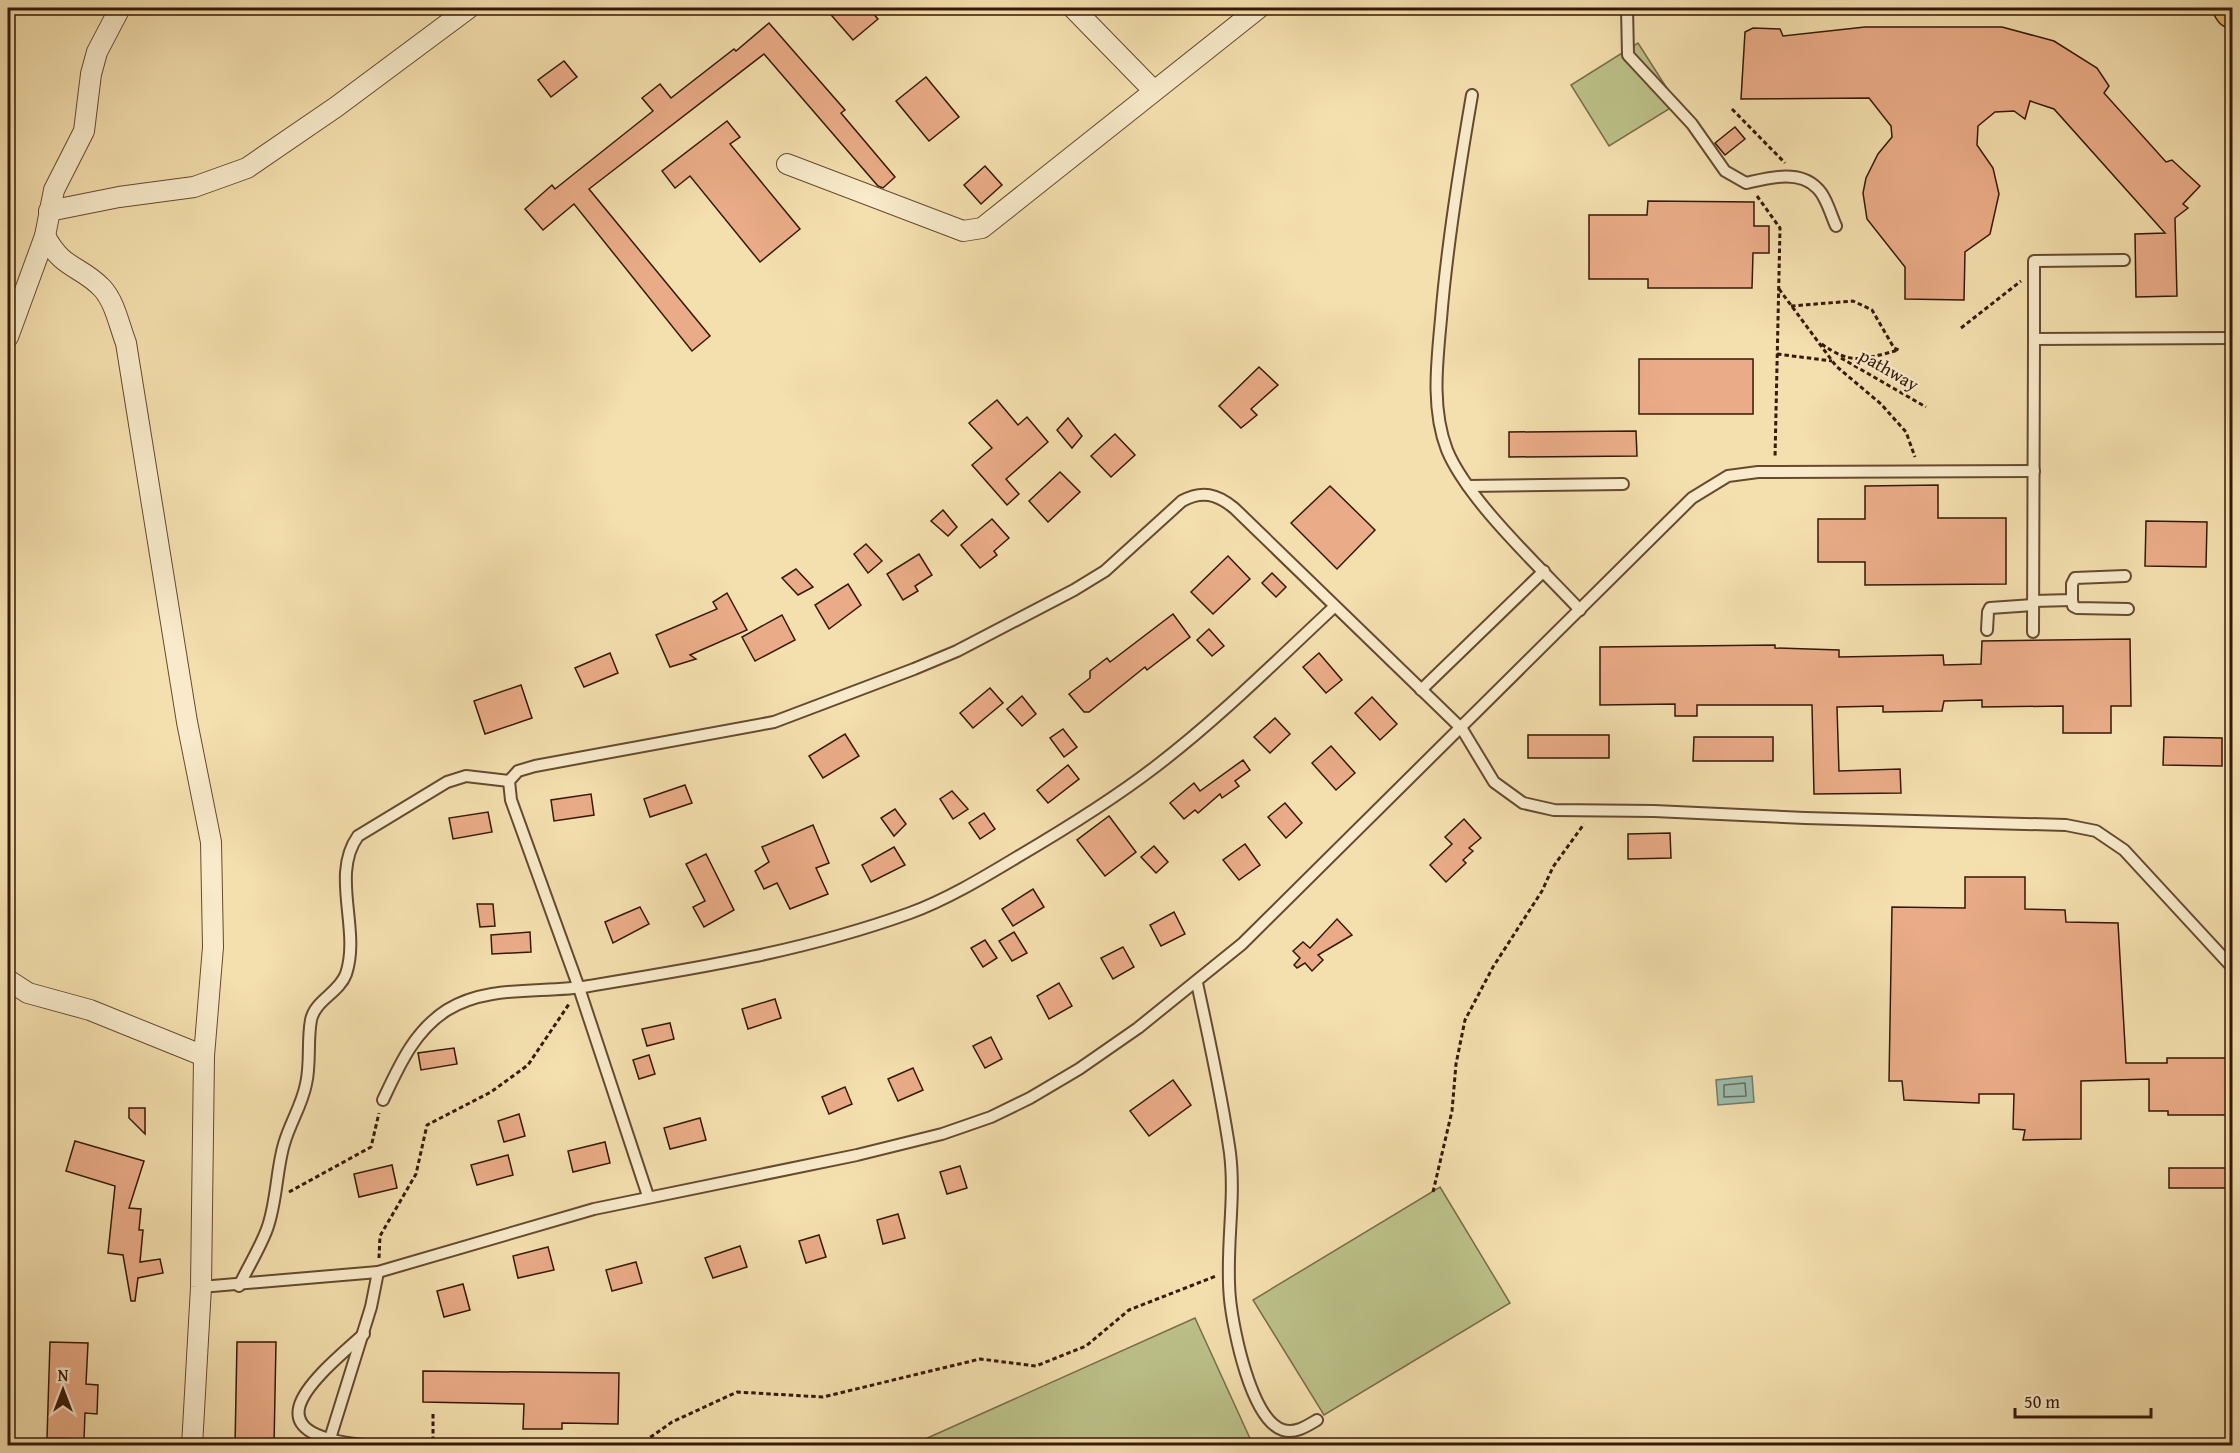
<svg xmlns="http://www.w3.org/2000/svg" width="2240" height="1453" viewBox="0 0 2240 1453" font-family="'Gentium Book Plus',serif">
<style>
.green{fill:#bcc189;stroke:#796d48;stroke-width:1.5}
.water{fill:#9cbcad;stroke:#737b6a;stroke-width:1.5}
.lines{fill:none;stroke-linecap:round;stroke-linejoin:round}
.shore{stroke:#696a5a;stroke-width:1.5}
.building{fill:#eaac88;stroke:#361906;stroke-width:1.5}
.service-casing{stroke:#664a30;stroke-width:14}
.minor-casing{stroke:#664a30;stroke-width:22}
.trunk-casing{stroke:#361906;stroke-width:36}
.path{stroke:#361906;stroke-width:3;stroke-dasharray:4.5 3;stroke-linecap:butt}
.service{stroke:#f8eaca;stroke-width:10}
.minor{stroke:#f8eaca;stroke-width:20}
.trunk{stroke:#eac077;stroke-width:33}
.labels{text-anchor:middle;stroke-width:5;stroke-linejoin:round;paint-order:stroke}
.street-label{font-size:18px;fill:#361906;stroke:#f8eaca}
</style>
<rect width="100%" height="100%" fill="#f4dfae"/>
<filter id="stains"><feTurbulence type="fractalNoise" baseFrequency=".00333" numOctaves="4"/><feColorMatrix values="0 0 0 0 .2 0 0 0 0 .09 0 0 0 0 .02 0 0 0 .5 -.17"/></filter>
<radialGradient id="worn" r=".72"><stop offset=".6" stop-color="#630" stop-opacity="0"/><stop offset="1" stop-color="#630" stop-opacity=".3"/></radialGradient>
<g class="green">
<polygon points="1638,43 1677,104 1609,146 1571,85"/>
<polygon points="1440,1187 1510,1303 1324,1415 1253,1300"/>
<polygon points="1195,1318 1253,1445 925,1445 923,1440"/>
</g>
<polygon class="water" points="1752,1076 1754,1102 1718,1105 1716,1080"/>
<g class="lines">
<polygon class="shore" points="1745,1083 1746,1096 1724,1097 1724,1085"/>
</g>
<g class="building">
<polygon points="825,8 868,8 878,19 853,40"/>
<polygon points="769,23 845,110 841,113 895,177 883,188 878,186 764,54 589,189 710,336 692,351 574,204 543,230 525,209 552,185 555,189 653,111 642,98 660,84 671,98 734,49 736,51"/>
<polygon points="1865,27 2002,27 2054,41 2097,68 2109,86 2104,93 2166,162 2172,160 2200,186 2183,204 2188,208 2175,218 2177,296 2136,297 2135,234 2165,233 2054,109 2030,101 2025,119 2014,111 1995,112 1978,126 1977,145 1993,168 1999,194 1990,234 1965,252 1964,300 1905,299 1905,267 1867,219 1863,193 1866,178 1878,154 1892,137 1891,126 1869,98 1741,99 1745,32 1753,28 1780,29 1783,36"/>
<polygon points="564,61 577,77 551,97 538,80"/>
<polygon points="926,77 959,117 929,141 896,101"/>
<polygon points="727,121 740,137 730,144 800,229 760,262 690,176 675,188 662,171"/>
<polygon points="1735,127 1745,139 1725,155 1715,143"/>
<polygon points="985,166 1002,185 981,204 964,185"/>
<polygon points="1648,201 1754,202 1754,226 1769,226 1769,253 1753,253 1752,288 1648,288 1648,279 1589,279 1589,215 1647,215"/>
<rect x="1639" y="359" width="114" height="55"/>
<polygon points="1259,367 1278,385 1251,409 1257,415 1241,428 1219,406"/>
<polygon points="997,400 1018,425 1027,417 1048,442 1006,479 1019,494 1007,505 972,465 992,448 969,423"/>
<polygon points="1068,418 1082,436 1072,448 1057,430"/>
<polygon points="1636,431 1637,456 1509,457 1509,432"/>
<polygon points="1115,434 1135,455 1111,477 1091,456"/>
<polygon points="1060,472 1080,492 1048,522 1029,501"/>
<polygon points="1938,485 1938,518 2006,518 2006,584 1865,585 1865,562 1818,562 1818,519 1865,519 1865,486"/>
<polygon points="1330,486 1375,530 1337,569 1291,523"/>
<polygon points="943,510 957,527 948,536 931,521"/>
<polygon points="992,519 1009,538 994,551 997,555 980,568 961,545"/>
<polygon points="2146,521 2207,522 2206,567 2145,566"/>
<polygon points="866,544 882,561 868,573 854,554"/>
<polygon points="919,554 932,575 915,586 918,591 903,600 887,574"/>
<polygon points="1228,556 1250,579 1213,614 1191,592"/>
<polygon points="796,569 813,587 798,595 782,578"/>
<polygon points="1272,573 1286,587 1276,597 1262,583"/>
<polygon points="848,584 861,605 829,629 815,605"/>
<polygon points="727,593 747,630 690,655 696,659 670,667 656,635 717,609 713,602"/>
<polygon points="1173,614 1190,637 1147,670 1145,667 1089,712 1084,712 1069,694 1090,678 1090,671 1107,658 1110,662"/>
<polygon points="782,615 795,640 755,661 742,637"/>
<polygon points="1209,629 1224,646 1212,656 1197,640"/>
<polygon points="2130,639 2131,706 2111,706 2111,733 2063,733 2063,706 1982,707 1982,700 1944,701 1942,711 1883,712 1883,706 1837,707 1839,771 1900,769 1901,793 1814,794 1812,705 1697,705 1697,716 1675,716 1675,704 1600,705 1600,647 1775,645 1775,648 1839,650 1839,657 1943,655 1944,665 1981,664 1982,641"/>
<polygon points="610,653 618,673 584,687 575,668"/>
<polygon points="1319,653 1342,680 1326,693 1303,667"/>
<polygon points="521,685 532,718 485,734 474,701"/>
<polygon points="990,688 1003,703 973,728 960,713"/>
<polygon points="1022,696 1036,714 1022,726 1007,709"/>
<polygon points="1372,697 1397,724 1380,740 1355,713"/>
<polygon points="1275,718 1290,734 1270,753 1254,737"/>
<polygon points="1063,729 1077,747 1064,757 1050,738"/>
<polygon points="845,734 859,756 823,778 809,756"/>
<rect x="1528" y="735" width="81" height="23"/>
<polygon points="1694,737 1773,737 1773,761 1693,761"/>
<polygon points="2164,737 2222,738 2222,766 2163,765"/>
<polygon points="1331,746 1355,773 1336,790 1312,763"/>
<polygon points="1243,760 1250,770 1235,781 1239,786 1222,798 1220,794 1198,813 1195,810 1184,819 1170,803 1194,783 1200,791"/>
<polygon points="1068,765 1079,779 1048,803 1037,790"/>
<polygon points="685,785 692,803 650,817 644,799"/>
<polygon points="952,791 968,809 953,819 940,799"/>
<polygon points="591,794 594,815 554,821 551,800"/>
<polygon points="1285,803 1302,823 1286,838 1268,817"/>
<polygon points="895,809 906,824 894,836 881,818"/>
<polygon points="488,812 492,832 453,839 449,818"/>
<polygon points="984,813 995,829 980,839 969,823"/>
<polygon points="1109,816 1136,852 1105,876 1077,840"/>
<polygon points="1464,819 1481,838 1469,848 1473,851 1463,860 1466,863 1446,882 1430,865 1452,844 1445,837"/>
<polygon points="813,825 829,863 816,868 828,894 790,909 777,883 764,889 755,871 769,862 762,847"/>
<polygon points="1670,833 1671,858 1628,859 1628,834"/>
<polygon points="1245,844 1260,865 1239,880 1223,860"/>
<polygon points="1154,846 1168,862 1156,873 1141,857"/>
<polygon points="894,847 905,865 871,882 862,865"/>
<polygon points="706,854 734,910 704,927 693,907 705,901 686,864"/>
<polygon points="1965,877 2025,877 2025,909 2065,910 2066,922 2118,923 2126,1063 2167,1063 2167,1058 2232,1058 2232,1115 2168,1115 2168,1111 2149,1111 2149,1079 2081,1081 2081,1139 2023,1140 2025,1130 2013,1129 2014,1094 1979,1094 1979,1103 1904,1100 1902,1081 1889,1081 1892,907 1965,908"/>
<polygon points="1033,889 1044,907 1013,926 1002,909"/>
<polygon points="477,904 493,904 495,926 480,927"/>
<polygon points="640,907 649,924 613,943 605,922"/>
<polygon points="1174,912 1185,934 1161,946 1150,925"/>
<polygon points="1337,919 1352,935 1318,955 1323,960 1312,971 1305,963 1297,968 1294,965 1300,958 1293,951 1303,942 1310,948"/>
<polygon points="530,932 531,952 492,954 491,935"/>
<polygon points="1014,932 1027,953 1012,961 999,941"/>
<polygon points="985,940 997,958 983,967 971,948"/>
<polygon points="1123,947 1134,967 1113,979 1101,958"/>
<polygon points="1059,983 1072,1006 1049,1019 1037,996"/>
<polygon points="775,999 781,1018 748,1029 742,1009"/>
<polygon points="670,1023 674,1039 647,1046 642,1029"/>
<polygon points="991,1037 1002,1059 985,1068 973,1046"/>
<polygon points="454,1048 457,1064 421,1070 418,1053"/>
<polygon points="649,1055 655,1074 639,1079 633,1060"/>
<polygon points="913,1068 923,1090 898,1101 888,1079"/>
<polygon points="1173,1080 1191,1105 1149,1136 1130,1111"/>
<polygon points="845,1087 852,1104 829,1114 822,1097"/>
<polygon points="129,1108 145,1108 145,1134 129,1118"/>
<polygon points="519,1114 525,1136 504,1142 498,1121"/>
<polygon points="700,1118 706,1140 670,1149 664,1128"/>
<polygon points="75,1141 144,1161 129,1208 141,1209 139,1230 143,1230 140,1262 160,1259 163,1273 138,1278 135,1301 131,1301 123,1255 108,1253 115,1186 66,1171"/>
<polygon points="605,1142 610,1163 573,1172 568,1151"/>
<polygon points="508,1155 513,1175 477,1185 471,1165"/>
<polygon points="392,1165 397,1188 359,1197 354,1174"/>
<polygon points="960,1166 967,1188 947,1194 940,1172"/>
<rect x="2169" y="1168" width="63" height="20"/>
<polygon points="898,1214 905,1238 883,1244 877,1220"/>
<polygon points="819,1235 826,1257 806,1263 799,1241"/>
<polygon points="740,1246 747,1267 713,1278 705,1258"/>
<polygon points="548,1247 554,1270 518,1278 513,1256"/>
<polygon points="636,1262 642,1283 612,1291 606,1270"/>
<polygon points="463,1284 470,1310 444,1317 437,1291"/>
<polygon points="50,1342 88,1343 86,1384 98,1385 97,1414 85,1413 84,1439 47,1438"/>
<polygon points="237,1342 276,1342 274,1446 235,1446"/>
<polygon points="423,1371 619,1373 618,1424 562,1423 562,1429 523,1429 524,1404 423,1402"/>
</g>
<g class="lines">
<g class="service-casing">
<g id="service">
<path d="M1627 8 1628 55 1692 124 1725 171 1746 183C1768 178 1799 169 1817 188 1826 196 1831 215 1836 226"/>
<path d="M1472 95C1459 170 1447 244 1441 319 1437 362 1431 409 1447 450 1468 501 1541 568 1580 610"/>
<polyline points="2034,339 2034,261 2124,260"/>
<polyline points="1468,486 1623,484"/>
<polyline points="2072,600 2073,606 2077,608 2128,609"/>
<polyline points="2033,601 2072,600 2072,584 2075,578 2125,576"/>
<polyline points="1987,630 1988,612 1990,608 2033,605"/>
<polyline points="2033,632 2034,339 2232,338"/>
<polyline points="1421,690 1544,571"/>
<path d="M1197 983C1209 1039 1222 1096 1230 1153 1236 1202 1225 1250 1230 1299 1233 1329 1251 1420 1283 1430 1295 1434 1307 1426 1317 1420"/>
<path d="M383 1100C399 1066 414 1031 447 1010 489 984 542 994 589 986 699 968 805 951 910 913 948 899 984 877 1019 856 1065 829 1112 800 1155 767 1218 719 1275 662 1334 607"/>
<path d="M648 1196 579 988 511 800 509 781 518 771 535 766 774 722 914 669 957 651 1074 590 1105 571 1182 501C1202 490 1217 494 1234 508L1462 729 1494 782 1523 803 1554 810 1654 811 1805 818 2066 825 2096 831 2124 850 2232 967"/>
<path d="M239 1286C248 1267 260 1248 267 1229 277 1202 276 1171 284 1144 290 1123 302 1105 306 1084 311 1063 307 1041 311 1020 315 1000 339 993 346 974 361 929 330 875 358 836L447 782 466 776 509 781"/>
<polyline points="201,1287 378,1272 594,1209 857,1155 942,1134 991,1117 1030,1098 1079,1069 1138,1028 1242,944 1692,498 1728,476 1758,472 2034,471"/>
<path d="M364 1334C303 1387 249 1437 375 1446"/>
<polyline points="328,1445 371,1307 378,1272"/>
</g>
</g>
<g class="minor-casing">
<g id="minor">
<polyline points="1073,8 1153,90"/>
<polyline points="787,164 963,231 982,228 1259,8"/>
<polyline points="49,211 119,197 194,187 247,168 336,107 469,8"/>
<path d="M45 236C63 270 80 265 102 288 115 302 119 325 126 343L187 722 211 842 213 947 204 1056 201 1287 192 1446"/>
<polyline points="8,337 45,236 54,190 84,131 91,74 97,52 120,8"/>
<polyline points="8,980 28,993 90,1010 204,1056"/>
</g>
</g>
<g class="trunk-casing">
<polyline id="trunk" points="2230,8 2232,11"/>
</g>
<g class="path">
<polyline points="1732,109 1785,163"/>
<polyline points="1757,196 1780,228 1775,458"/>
<polyline points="1779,289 1836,366 1881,404 1906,432 1915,457"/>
<path d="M1791 306 1853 301 1872 310 1894 348 1899 350C1863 359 1852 366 1820 343"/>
<polyline points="1961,328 2021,281"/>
<polyline points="1777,354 1832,361"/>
<polyline points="1841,358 1926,407"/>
<polyline points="289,1192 371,1147 379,1113"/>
<polyline points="1433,1192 1452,1111 1456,1064 1465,1020 1493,967 1542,891 1553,867 1584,824"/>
<polyline points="379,1258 380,1236 416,1174 427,1125 491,1092 528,1065 569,1004"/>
<polyline points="433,1414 433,1446"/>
<polyline points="638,1446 672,1422 737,1392 823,1397 980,1359 1036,1366 1086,1346 1129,1310 1216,1276"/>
</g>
<use href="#service" class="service"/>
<use href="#minor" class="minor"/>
<use href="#trunk" class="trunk"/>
</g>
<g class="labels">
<g class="street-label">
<text transform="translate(1889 370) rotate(30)" y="6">pathway</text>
</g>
</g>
<rect width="2240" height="1453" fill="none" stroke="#f4dfae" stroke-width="30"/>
<rect x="9" y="9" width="2222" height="1435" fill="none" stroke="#361906" stroke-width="3"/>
<rect x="15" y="15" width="2210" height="1423" fill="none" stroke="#361906" stroke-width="1.5"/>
<g transform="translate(63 1390)" stroke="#f8eaca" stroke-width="4.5" paint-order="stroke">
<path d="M0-4.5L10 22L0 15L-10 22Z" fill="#361906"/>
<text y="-9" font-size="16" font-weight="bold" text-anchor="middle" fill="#361906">N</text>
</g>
<path d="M2015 1408v9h136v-9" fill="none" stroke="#361906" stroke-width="3"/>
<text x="2024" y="1408" font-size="18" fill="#361906" stroke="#f8eaca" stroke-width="4.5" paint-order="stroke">50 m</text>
<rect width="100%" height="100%" filter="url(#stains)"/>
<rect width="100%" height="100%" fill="url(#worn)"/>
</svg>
